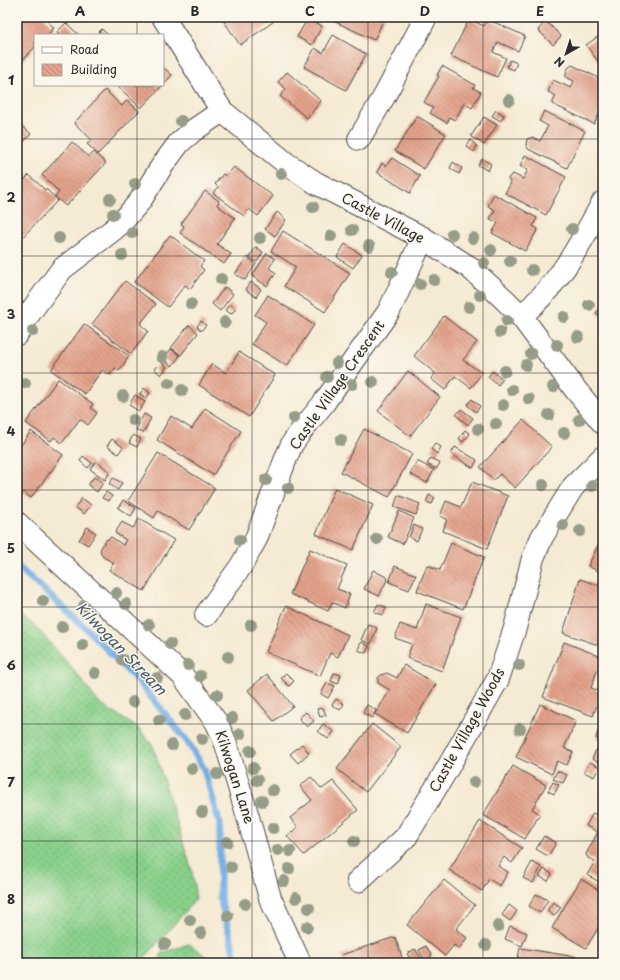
<svg xmlns="http://www.w3.org/2000/svg" width="620" height="980" viewBox="0 0 620 980" font-family="'Playpen Sans',sans-serif">
<style>
.grass{fill:url(#grass-dots);stroke:#5a7e5a}
.lines{fill:none;stroke-linecap:round;stroke-linejoin:round}
.stream{stroke:#75aee5;stroke-width:7}
.building{fill:url(#building-back-hatch)}
.minor-casing{stroke:#494844;stroke-width:24}
.minor{stroke:#fff;stroke-width:22}
.tree{fill:#959c87}
.grid{fill:none;stroke:#2b2b2b;stroke-width:1;stroke-opacity:0.55}
.labels{text-anchor:middle;stroke-width:3;stroke-linejoin:round;paint-order:stroke}
.street-label{font-size:14px;fill:#2b2b2b;stroke:#fbf7ec}
.water-label{font-size:15px;font-style:italic;fill:#45596c;stroke:#fbf7ec}
.neatline{fill:none;stroke:#2b2b2b;stroke-width:1.5}
.grid-label{font-size:13px;text-anchor:middle;font-weight:bold;fill:#2b2b2b}
</style>
<defs>
<pattern id="grass-dots" width="8" height="8" patternUnits="userSpaceOnUse"><rect width="8" height="8" fill="#89d08a"/><path d="M2 2h.1M6 6h.1" fill="none" stroke="#70a971" stroke-width="1.8" stroke-linecap="round"/></pattern>
<pattern id="building-back-hatch" width="6" height="6" patternUnits="userSpaceOnUse"><rect width="6" height="6" fill="#e3a28b"/><path d="M-1 5l2 2M0 0l6 6M5-1l2 2" fill="none" stroke="#b88472"/></pattern>
</defs>
<rect width="100%" height="100%" fill="#fbf7ec"/>
<filter id="ink" filterUnits="userSpaceOnUse"><feTurbulence type="fractalNoise" baseFrequency=".025" numOctaves="2"/><feDisplacementMap in="SourceGraphic" scale="8" xChannelSelector="R" yChannelSelector="G"/><feConvolveMatrix kernelMatrix="1 2 1 2 8 2 1 2 1" color-interpolation-filters="sRGB"/></filter>
<filter id="wash" filterUnits="userSpaceOnUse"><feTurbulence type="fractalNoise" baseFrequency=".012" numOctaves="4" result="noise"/><feDisplacementMap in="SourceGraphic" scale="16" xChannelSelector="R" yChannelSelector="G"/><feGaussianBlur stdDeviation="0.9" result="paint"/><feColorMatrix in="noise" values="0 0 0 0 0 0 0 0 0 0 0 0 0 0 0 0 0 1.4 0 .05"/><feComposite in="paint" operator="in"/></filter>
<g filter="url(#wash)">
<rect width="100%" height="100%" fill="#f5ead3"/>
<g class="grass">
<polygon points="17,613 34,625 72,668 99,703 138,728 153,746 192,871 196,899 140,963 17,963"/>
<polygon points="189,944 215,963 159,963 162,953"/>
</g>
<g class="lines">
<polyline class="stream" points="17,566 89,631 138,681 187,741 204,769 220,824 220,898 237,963"/>
</g>
<g id="blocks">
<g class="building">
<polygon points="17,17 44,17 54,28 47,35 35,35 35,47 21,62 17,58"/>
<polygon points="221,17 270,17 273,22 240,45"/>
<polygon points="325,17 385,17 374,40"/>
<polygon points="308,18 322,26 312,45 297,37"/>
<polygon points="469,19 484,26 487,19 525,36 518,51 498,42 493,52 506,58 497,77 451,56"/>
<polygon points="546,21 561,36 553,45 538,30"/>
<polygon points="66,23 79,35 60,35 57,32"/>
<polygon points="102,29 108,35 96,35"/>
<polygon points="603,33 603,68 586,45"/>
<polygon points="333,35 366,54 346,90 304,67 315,48 323,53"/>
<polygon points="510,60 517,63 514,70 507,67"/>
<polygon points="572,65 603,80 603,105 594,124 552,104 556,96 548,92 553,80 571,88 574,81 566,77 566,73 568,68"/>
<polygon points="442,66 475,85 473,88 481,92 472,108 464,103 455,120 450,117 447,123 430,113 433,108 424,102 439,76 437,75"/>
<polygon points="163,67 172,75 163,85"/>
<polygon points="287,72 321,101 307,118 280,96 286,89 278,82"/>
<polygon points="116,85 163,85 141,108"/>
<polygon points="105,90 122,106 127,100 139,111 98,154 87,144 92,140 74,123"/>
<polygon points="496,110 504,115 501,121 492,116"/>
<polygon points="544,111 585,131 567,168 528,149 526,145 527,139 533,137 540,141 548,126 539,121"/>
<polygon points="417,116 446,134 424,169 395,151"/>
<polygon points="484,117 497,125 484,145 471,136"/>
<polygon points="19,123 31,134 17,149 17,125"/>
<polygon points="470,140 477,146 474,152 466,146"/>
<polygon points="72,142 89,157 94,152 106,163 66,206 55,197 59,192 42,175"/>
<polygon points="525,155 566,177 546,215 505,193 511,183 508,179 510,176 513,174 523,179 528,170 520,166"/>
<polygon points="392,158 420,176 410,193 377,172 382,163 386,166"/>
<polygon points="482,159 491,164 488,171 478,165"/>
<polygon points="453,162 462,168 459,174 450,168"/>
<polygon points="234,167 273,196 258,216 249,209 244,216 213,193 218,187 215,184 223,174 226,176"/>
<polygon points="29,175 45,190 46,189 58,200 17,243 17,187"/>
<polygon points="205,191 219,201 217,205 235,218 217,244 231,254 224,264 180,233 184,226 181,224"/>
<polygon points="494,194 537,218 533,226 538,229 525,251 492,233 498,223 490,219 495,210 488,206"/>
<polygon points="277,212 286,220 275,236 265,229"/>
<polygon points="283,231 350,273 325,312 284,286 296,267 271,251"/>
<polygon points="170,235 204,261 200,266 204,270 190,289 185,285 168,307 134,282"/>
<polygon points="345,244 362,255 353,268 337,257"/>
<polygon points="256,247 263,252 257,262 249,257"/>
<polygon points="267,253 275,259 269,268 276,273 267,286 252,276"/>
<polygon points="247,257 256,264 245,280 235,274"/>
<polygon points="125,281 156,304 140,324 148,331 131,354 92,324"/>
<polygon points="251,282 261,289 256,297 246,290"/>
<polygon points="225,287 233,294 220,311 212,304"/>
<polygon points="268,295 314,325 287,366 252,344 266,322 255,315"/>
<polygon points="230,304 236,309 231,314 225,310"/>
<polygon points="603,304 603,319 596,313"/>
<polygon points="444,316 477,342 463,360 482,373 471,388 455,376 445,390 431,379 435,373 414,356"/>
<polygon points="201,321 206,325 201,331 197,326"/>
<polygon points="84,324 129,356 119,371 115,368 110,375 102,370 85,394 51,370"/>
<polygon points="189,325 198,333 181,355 171,348"/>
<polygon points="171,349 180,356 172,366 163,359"/>
<polygon points="239,352 275,375 249,417 199,385 212,364 226,373"/>
<polygon points="161,362 167,367 161,375 154,369"/>
<polygon points="408,371 440,397 410,436 378,411"/>
<polygon points="492,371 503,379 498,385 488,377"/>
<polygon points="58,379 93,404 91,408 97,413 88,425 80,419 62,443 54,437 51,441 26,423"/>
<polygon points="144,388 150,393 146,398 140,394"/>
<polygon points="135,395 145,402 139,411 129,405"/>
<polygon points="472,399 480,406 476,412 467,405"/>
<polygon points="205,408 241,431 213,475 157,440 171,416 192,429"/>
<polygon points="461,409 473,418 468,425 456,415"/>
<polygon points="144,414 151,418 143,433 136,430"/>
<polygon points="523,420 552,447 515,488 500,474 494,480 480,467"/>
<polygon points="364,429 412,454 389,497 341,472"/>
<polygon points="465,430 470,434 463,442 459,439"/>
<polygon points="31,431 63,455 31,498 17,488 17,451"/>
<polygon points="133,435 141,439 137,447 129,443"/>
<polygon points="112,439 123,447 118,454 107,446"/>
<polygon points="435,443 441,447 437,454 431,449"/>
<polygon points="455,447 477,460 473,468 451,454"/>
<polygon points="158,453 215,488 189,530 158,511 154,518 128,501"/>
<polygon points="83,456 92,463 88,468 80,461"/>
<polygon points="431,458 440,463 436,469 427,464"/>
<polygon points="96,461 110,472 105,480 90,469"/>
<polygon points="417,461 434,470 427,483 410,474"/>
<polygon points="94,477 103,483 97,492 88,485"/>
<polygon points="113,478 122,483 118,490 109,484"/>
<polygon points="472,482 508,496 487,549 443,531 447,519 440,516 446,501 461,507"/>
<polygon points="335,488 373,505 353,550 316,534"/>
<polygon points="106,492 112,496 109,501 102,498"/>
<polygon points="398,495 420,504 416,515 394,507"/>
<polygon points="429,495 435,498 432,504 426,502"/>
<polygon points="82,498 91,505 84,514 75,507"/>
<polygon points="123,500 136,508 131,516 118,508"/>
<polygon points="399,511 414,518 403,544 388,537"/>
<polygon points="139,519 174,540 144,591 109,570 114,563 103,557 100,550 105,541 111,537 123,545 126,540 115,533 122,522 133,528"/>
<polygon points="414,525 422,529 417,541 409,537"/>
<polygon points="87,527 96,533 88,545 79,540"/>
<polygon points="603,535 603,574 588,566"/>
<polygon points="451,543 484,557 463,609 417,591 427,565 440,570"/>
<polygon points="310,549 347,565 337,589 350,594 345,608 332,602 328,611 290,594"/>
<polygon points="395,566 416,575 409,590 389,582"/>
<polygon points="373,570 388,578 379,596 364,589"/>
<polygon points="580,579 603,587 603,641 601,646 563,633"/>
<polygon points="378,604 386,607 383,615 374,612"/>
<polygon points="426,604 461,617 442,671 407,658 412,644 395,638 400,624 417,630"/>
<polygon points="286,606 348,635 338,657 330,653 320,676 266,652"/>
<polygon points="368,624 377,628 371,644 361,640"/>
<polygon points="361,642 369,646 366,653 358,650"/>
<polygon points="564,642 602,657 591,688 602,692 593,716 543,697"/>
<polygon points="404,665 436,684 407,733 375,714 390,690 378,683 378,678 381,675 387,673 397,678"/>
<polygon points="286,673 294,681 289,686 281,678"/>
<polygon points="334,673 341,675 338,684 331,681"/>
<polygon points="267,674 293,706 274,721 248,690"/>
<polygon points="327,683 335,686 328,698 321,694"/>
<polygon points="336,699 344,704 340,710 332,705"/>
<polygon points="540,704 576,721 564,748 573,752 567,765 557,761 552,774 516,757"/>
<polygon points="367,705 376,710 372,718 363,713"/>
<polygon points="323,708 326,715 320,717 317,709"/>
<polygon points="306,712 314,721 307,727 299,718"/>
<polygon points="323,724 334,732 328,739 318,731"/>
<polygon points="372,724 401,747 366,792 337,769"/>
<polygon points="599,728 603,730 603,740 596,738"/>
<polygon points="302,744 309,753 298,763 290,754"/>
<polygon points="596,750 603,753 603,758 601,763 592,759"/>
<polygon points="590,762 599,767 594,777 584,772"/>
<polygon points="513,766 546,785 532,809 540,814 525,839 483,815"/>
<polygon points="557,771 567,775 563,783 553,779"/>
<polygon points="311,777 322,789 333,781 358,810 304,855 287,836 298,827 290,818 312,800 300,786"/>
<polygon points="553,782 559,785 554,794 548,791"/>
<polygon points="593,813 603,818 603,884 587,875 595,861 588,858 586,854 598,832 586,826"/>
<polygon points="480,821 522,848 512,863 504,857 498,866 508,872 500,886 489,879 482,891 449,870"/>
<polygon points="544,836 556,843 548,856 536,849"/>
<polygon points="532,862 541,867 533,883 523,878"/>
<polygon points="544,869 552,874 548,881 539,876"/>
<polygon points="581,879 603,893 603,920 586,948 552,928"/>
<polygon points="444,880 475,905 456,929 467,938 459,949 454,945 445,956 407,925"/>
<polygon points="536,894 548,900 540,913 529,906"/>
<polygon points="553,902 561,907 554,916 547,911"/>
<polygon points="509,905 517,911 510,921 502,915"/>
<polygon points="510,926 527,933 522,946 505,939"/>
<polygon points="395,937 404,963 344,963 341,955"/>
<polygon points="426,946 432,956 425,960 419,950"/>
<polygon points="520,948 577,957 576,963 517,963"/>
<polygon points="415,949 425,963 413,963 407,954"/>
</g>
</g>
</g>
<g filter="url(#ink)">
<use href="#blocks" fill-opacity="0" stroke="#494844" stroke-width="1"/>
<g class="lines">
<g class="minor-casing">
<g id="minor">
<polyline points="163,17 222,111 287,164 316,183 423,238 469,267 504,299 521,316 575,389 603,423"/>
<polyline points="359,139 385,95 426,17"/>
<path d="M521 316C559 285 580 244 603 202"/>
<polyline points="17,334 29,314 62,269 113,230 123,221 140,201 162,166 179,143 194,130 222,111"/>
<polyline points="17,523 183,676 217,723 226,744 248,817 270,898 300,963"/>
<polyline points="206,615 241,566 256,539 286,458 292,444 302,430 323,404 389,311 423,238"/>
<polyline points="358,881 406,837 443,776 498,679 515,628 533,558 542,537 573,487 603,457"/>
</g>
</g>
<use href="#minor" class="minor"/>
</g>
<g class="tree">
<circle cx="509" cy="100" r="6"/>
<circle cx="181" cy="121" r="6"/>
<circle cx="281" cy="174" r="6"/>
<circle cx="135" cy="184" r="6"/>
<circle cx="110" cy="199" r="6"/>
<circle cx="313" cy="207" r="6"/>
<circle cx="113" cy="214" r="6"/>
<circle cx="572" cy="229" r="6"/>
<circle cx="352" cy="230" r="6"/>
<circle cx="132" cy="233" r="6"/>
<circle cx="452" cy="234" r="6"/>
<circle cx="331" cy="236" r="6"/>
<circle cx="59" cy="238" r="6"/>
<circle cx="260" cy="238" r="6"/>
<circle cx="473" cy="238" r="6"/>
<circle cx="369" cy="246" r="6"/>
<circle cx="491" cy="250" r="6"/>
<circle cx="122" cy="255" r="6"/>
<circle cx="510" cy="261" r="6"/>
<circle cx="484" cy="263" r="6"/>
<circle cx="532" cy="270" r="6"/>
<circle cx="392" cy="272" r="6"/>
<circle cx="221" cy="279" r="6"/>
<circle cx="434" cy="280" r="6"/>
<circle cx="420" cy="284" r="6"/>
<circle cx="480" cy="295" r="6"/>
<circle cx="191" cy="304" r="6"/>
<circle cx="589" cy="305" r="6"/>
<circle cx="469" cy="307" r="6"/>
<circle cx="564" cy="317" r="6"/>
<circle cx="507" cy="321" r="6"/>
<circle cx="225" cy="322" r="6"/>
<circle cx="33" cy="331" r="6"/>
<circle cx="500" cy="332" r="6"/>
<circle cx="578" cy="337" r="6"/>
<circle cx="557" cy="345" r="6"/>
<circle cx="531" cy="354" r="6"/>
<circle cx="162" cy="357" r="6"/>
<circle cx="337" cy="363" r="6"/>
<circle cx="526" cy="365" r="6"/>
<circle cx="505" cy="371" r="6"/>
<circle cx="327" cy="377" r="6"/>
<circle cx="373" cy="382" r="6"/>
<circle cx="25" cy="383" r="6"/>
<circle cx="169" cy="383" r="6"/>
<circle cx="352" cy="384" r="6"/>
<circle cx="553" cy="387" r="6"/>
<circle cx="182" cy="390" r="6"/>
<circle cx="512" cy="390" r="6"/>
<circle cx="123" cy="396" r="6"/>
<circle cx="529" cy="399" r="6"/>
<circle cx="503" cy="405" r="6"/>
<circle cx="549" cy="415" r="6"/>
<circle cx="294" cy="418" r="6"/>
<circle cx="133" cy="420" r="6"/>
<circle cx="579" cy="420" r="6"/>
<circle cx="496" cy="424" r="6"/>
<circle cx="478" cy="429" r="6"/>
<circle cx="564" cy="433" r="6"/>
<circle cx="341" cy="440" r="6"/>
<circle cx="266" cy="480" r="6"/>
<circle cx="543" cy="485" r="6"/>
<circle cx="592" cy="486" r="6"/>
<circle cx="288" cy="488" r="6"/>
<circle cx="563" cy="525" r="6"/>
<circle cx="580" cy="531" r="6"/>
<circle cx="377" cy="539" r="6"/>
<circle cx="240" cy="540" r="6"/>
<circle cx="116" cy="593" r="6"/>
<circle cx="43" cy="601" r="6"/>
<circle cx="126" cy="604" r="6"/>
<circle cx="84" cy="606" r="6"/>
<circle cx="149" cy="625" r="6"/>
<circle cx="251" cy="625" r="6"/>
<circle cx="62" cy="627" r="6"/>
<circle cx="170" cy="644" r="6"/>
<circle cx="83" cy="645" r="6"/>
<circle cx="228" cy="657" r="6"/>
<circle cx="123" cy="660" r="6"/>
<circle cx="188" cy="665" r="6"/>
<circle cx="519" cy="665" r="6"/>
<circle cx="95" cy="673" r="6"/>
<circle cx="200" cy="676" r="6"/>
<circle cx="157" cy="678" r="6"/>
<circle cx="217" cy="695" r="6"/>
<circle cx="133" cy="702" r="6"/>
<circle cx="185" cy="715" r="6"/>
<circle cx="232" cy="718" r="6"/>
<circle cx="159" cy="720" r="6"/>
<circle cx="520" cy="729" r="6"/>
<circle cx="240" cy="734" r="6"/>
<circle cx="202" cy="739" r="6"/>
<circle cx="172" cy="745" r="6"/>
<circle cx="250" cy="751" r="6"/>
<circle cx="253" cy="768" r="6"/>
<circle cx="192" cy="769" r="6"/>
<circle cx="217" cy="774" r="6"/>
<circle cx="257" cy="780" r="6"/>
<circle cx="474" cy="782" r="6"/>
<circle cx="273" cy="790" r="6"/>
<circle cx="262" cy="801" r="6"/>
<circle cx="202" cy="812" r="6"/>
<circle cx="273" cy="828" r="6"/>
<circle cx="354" cy="841" r="6"/>
<circle cx="227" cy="842" r="6"/>
<circle cx="278" cy="850" r="6"/>
<circle cx="290" cy="851" r="6"/>
<circle cx="231" cy="867" r="6"/>
<circle cx="289" cy="869" r="6"/>
<circle cx="284" cy="881" r="6"/>
<circle cx="296" cy="898" r="6"/>
<circle cx="245" cy="904" r="6"/>
<circle cx="309" cy="908" r="6"/>
<circle cx="228" cy="916" r="6"/>
<circle cx="190" cy="920" r="6"/>
<circle cx="498" cy="926" r="6"/>
<circle cx="307" cy="927" r="6"/>
<circle cx="201" cy="933" r="6"/>
<circle cx="165" cy="944" r="6"/>
<circle cx="486" cy="945" r="6"/>
</g>
</g>
<path class="grid" d="M137 17V35M252 17V963M368 17V963M483 17V963M137 85V963M17 139H603M17 256H603M17 373H603M17 490H603M17 607H603M17 724H603M17 841H603"/>
<g class="labels">
<g class="street-label">
<text transform="translate(383 218) rotate(28)" y="5">Castle Village</text>
<text transform="translate(337 385) rotate(-55)" y="5">Castle Village Crescent</text>
<text transform="translate(467 730) rotate(-61)" y="5">Castle Village Woods</text>
<text transform="translate(235 777) rotate(72)" y="5">Kilwogan Lane</text>
</g>
<g class="water-label">
<text transform="translate(121 649) rotate(46)" y="5">Kilwogan Stream</text>
</g>
</g>
<rect width="620" height="980" fill="none" stroke="#fbf7ec" stroke-width="44"/>
<rect x="34" y="34" width="130" height="52" fill="#fbf7ec" stroke="#a8a59f"/>
<rect x="42" y="47" width="20" height="6" fill="#ffffff" stroke="#a8a59f"/>
<text x="70" y="54" font-size="12" fill="#2b2b2b">Road</text>
<rect x="42" y="64" width="20" height="12" fill="url(#building-back-hatch)" stroke="#a8a59f"/>
<text x="70" y="74" font-size="12" fill="#2b2b2b">Building</text>
<g transform="translate(566 54) rotate(219)" stroke="#fbf7ec" stroke-width="3" paint-order="stroke">
<path d="M0-3L7 15L0 10L-7 15Z" fill="#2b2b2b"/>
<text y="-6" font-size="11" font-weight="bold" text-anchor="middle" fill="#2b2b2b">N</text>
</g>
<rect x="22" y="22" width="576" height="936" class="neatline"/>
<g class="grid-label">
<text x="80" y="16">A</text>
<text x="195" y="16">B</text>
<text x="310" y="16">C</text>
<text x="425" y="16">D</text>
<text x="540" y="16">E</text>
<text x="11" y="85">1</text>
<text x="11" y="202">2</text>
<text x="11" y="319">3</text>
<text x="11" y="436">4</text>
<text x="11" y="553">5</text>
<text x="11" y="670">6</text>
<text x="11" y="787">7</text>
<text x="11" y="904">8</text>
</g>
</svg>
